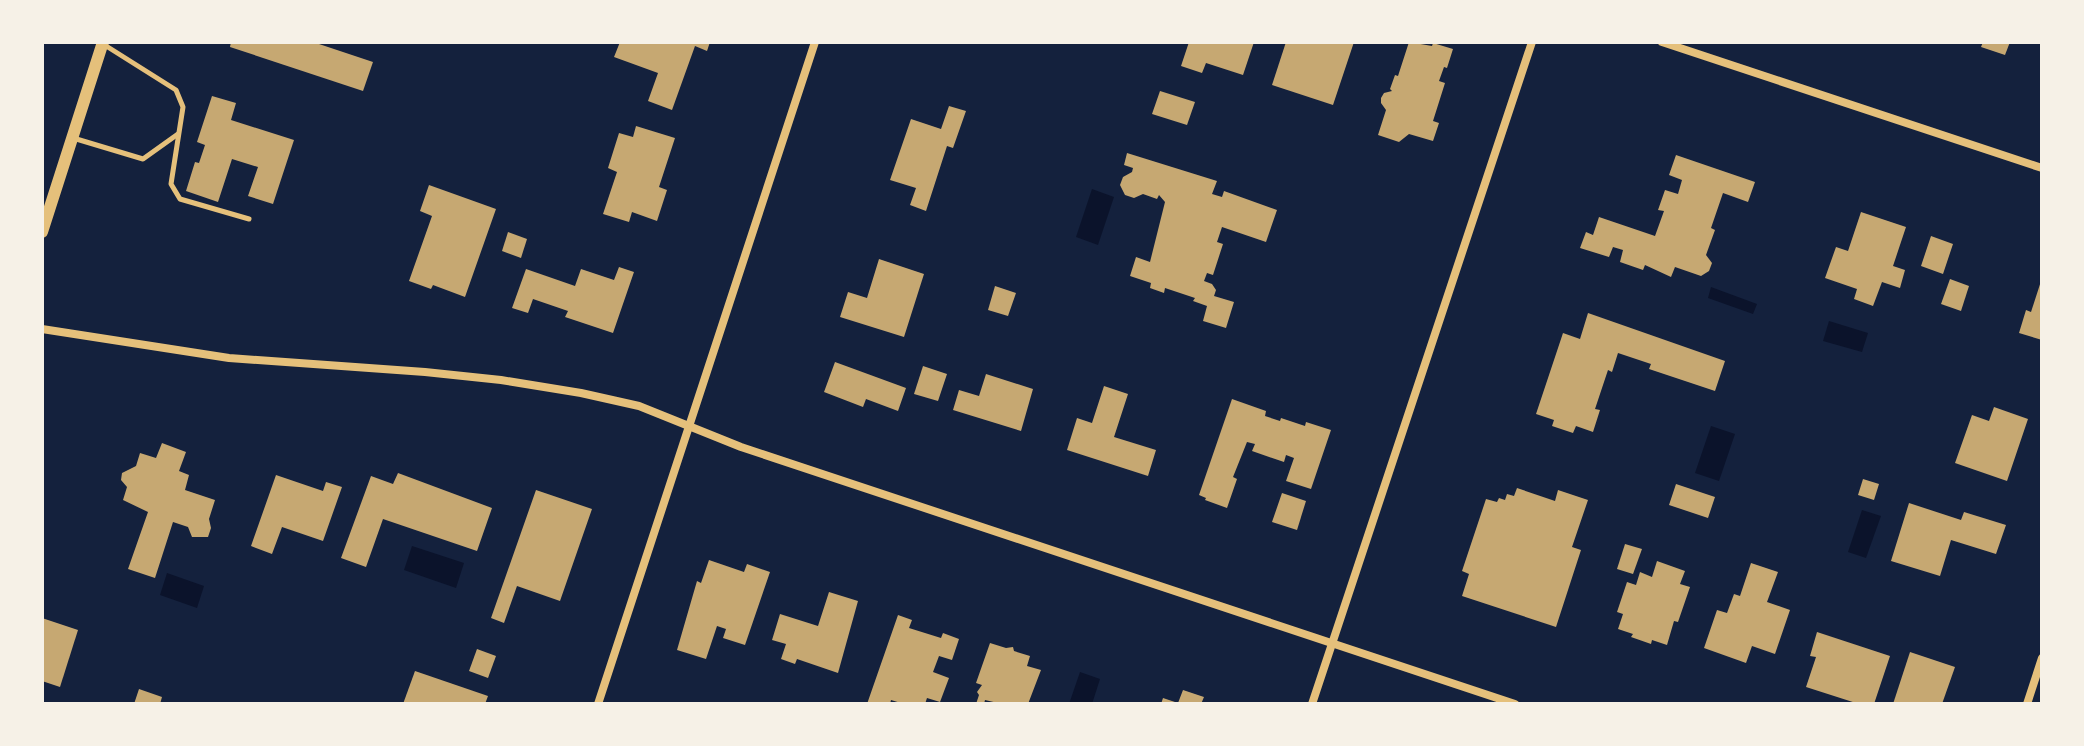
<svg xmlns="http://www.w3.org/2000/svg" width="2084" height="746" viewBox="0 0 2084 746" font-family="Figtree,sans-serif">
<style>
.water{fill:#0b132b}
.building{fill:#c6a872}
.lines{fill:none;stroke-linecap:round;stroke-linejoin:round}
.service{stroke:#e5c07b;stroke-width:5}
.minor{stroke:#e5c07b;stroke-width:8}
.tertiary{stroke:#e5c07b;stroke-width:12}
</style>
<rect width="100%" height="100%" fill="#14213d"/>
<g class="water">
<polygon points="1092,189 1114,197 1098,245 1076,237"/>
<polygon points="1711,287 1757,304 1753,314 1708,298"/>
<polygon points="1829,321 1868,333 1862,352 1823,341"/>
<polygon points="1711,426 1735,434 1719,481 1695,473"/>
<polygon points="1862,510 1881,516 1866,558 1848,552"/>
<polygon points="412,546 464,563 456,588 404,570"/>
<polygon points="167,573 204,586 197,608 160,595"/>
<polygon points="1080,672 1100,679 1092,704 1069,704"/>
</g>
<g class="building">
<polygon points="231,42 313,42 373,62 363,91 230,47"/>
<polygon points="620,42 710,42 707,51 695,46 672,110 648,101 658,73 614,57"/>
<polygon points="1189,42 1254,42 1243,75 1206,63 1202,73 1181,66"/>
<polygon points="1286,42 1354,42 1333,105 1272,85"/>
<polygon points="1409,42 1432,46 1433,43 1453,49 1447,68 1444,67 1439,81 1445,83 1433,121 1439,123 1433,141 1409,134 1399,142 1378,135 1386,110 1381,103 1381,98 1384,93 1392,91 1390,89 1395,75 1398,76"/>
<polygon points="1983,42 2010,42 2005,55 1981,47"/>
<polygon points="1160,91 1195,102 1187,125 1152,114"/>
<polygon points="212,96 236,103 231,120 294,140 273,204 248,196 258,167 232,159 218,202 186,191 195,162 199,163 205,145 197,142"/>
<polygon points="949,106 966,111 953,148 947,146 926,211 910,205 916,188 890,180 911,119 941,129"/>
<polygon points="636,126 675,138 659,187 667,190 657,221 632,212 629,222 603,214 617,172 608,168 619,133 633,137"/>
<polygon points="1127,153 1217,181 1212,194 1222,197 1224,191 1277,210 1266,242 1222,227 1217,242 1223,244 1213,275 1207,273 1204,281 1212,284 1216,290 1214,296 1234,302 1226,328 1203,321 1207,306 1193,301 1195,298 1165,288 1164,293 1150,288 1151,283 1130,276 1136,257 1150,262 1165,202 1159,195 1157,199 1143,194 1134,198 1125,195 1120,185 1123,177 1132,172 1133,168 1124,165"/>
<polygon points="1676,155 1755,182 1748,202 1723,193 1711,228 1715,230 1706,255 1712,263 1709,271 1701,276 1675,267 1671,277 1645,265 1643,270 1620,262 1623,250 1613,247 1609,257 1580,248 1586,232 1593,235 1599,217 1655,236 1664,211 1658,210 1665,190 1678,194 1682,180 1669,175"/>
<polygon points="429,185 496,209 465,297 433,285 431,289 409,281 432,216 420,211"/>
<polygon points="1861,212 1906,227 1893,266 1905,270 1900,288 1882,282 1873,306 1854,299 1857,289 1825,278 1836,247 1848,251"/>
<polygon points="508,232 527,239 521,258 502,251"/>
<polygon points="1931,236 1953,244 1943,274 1921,266"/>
<polygon points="879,259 924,274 904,337 840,317 848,292 867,298"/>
<polygon points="619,267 634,272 613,333 565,317 568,311 533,299 528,313 512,308 526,269 575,286 581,269 614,280"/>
<polygon points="2042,278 2042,340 2019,333 2026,310 2031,312"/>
<polygon points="1950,279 1969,286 1961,311 1941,304"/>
<polygon points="995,286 1016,293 1008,316 988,310"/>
<polygon points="1588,313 1725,361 1715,391 1649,369 1651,364 1618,353 1612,372 1608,370 1595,409 1600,410 1593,432 1576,426 1573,433 1552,426 1554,420 1536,414 1563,333 1580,339"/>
<polygon points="835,362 906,388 898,411 866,399 863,407 824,392"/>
<polygon points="923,366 947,374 938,401 914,394"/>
<polygon points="986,374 1033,389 1021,431 953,410 959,390 979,396"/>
<polygon points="1104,386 1128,394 1114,437 1156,450 1148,476 1067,450 1077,418 1092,423"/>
<polygon points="1232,399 1266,411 1265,416 1280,421 1281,418 1305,426 1306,422 1331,430 1311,489 1286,481 1294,458 1286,455 1284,462 1252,451 1255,444 1247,442 1233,477 1237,479 1227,508 1205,500 1206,498 1199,495"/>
<polygon points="1994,407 2028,419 2007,481 1955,463 1972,415 1989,421"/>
<polygon points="162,443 186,452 179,471 189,475 185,490 215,500 209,519 211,528 208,537 192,537 188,527 173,522 155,578 128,569 148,512 123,500 127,487 121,480 122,473 136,466 140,453 156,458"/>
<polygon points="398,473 492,508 477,551 383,519 366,567 341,558 371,476 393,484"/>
<polygon points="276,475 323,491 326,482 342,487 323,541 282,527 272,554 251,546"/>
<polygon points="1863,479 1879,484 1874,500 1858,495"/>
<polygon points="1676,484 1715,497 1708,518 1669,505"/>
<polygon points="1517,488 1555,501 1558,490 1588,500 1572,547 1581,550 1556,627 1462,596 1469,574 1462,571 1486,499 1497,502 1499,498 1505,500 1507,494 1514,496"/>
<polygon points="536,490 592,509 560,601 517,586 504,623 491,618"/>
<polygon points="1282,493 1306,501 1297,530 1272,522"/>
<polygon points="1909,503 1961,520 1964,512 2006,525 1996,554 1951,540 1940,576 1891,561"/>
<polygon points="1625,544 1642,549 1633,574 1617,569"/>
<polygon points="709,560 744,572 747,564 770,572 745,645 723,638 726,629 717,626 706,659 677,650 697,581 701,583"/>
<polygon points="1657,561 1685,571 1680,584 1690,587 1678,622 1674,621 1667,645 1652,640 1651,644 1631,637 1633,634 1618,629 1623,614 1617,612 1627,582 1636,585 1640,572 1652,577"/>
<polygon points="1751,563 1778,572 1767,602 1790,610 1775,654 1752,646 1746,663 1704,648 1717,610 1727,613 1734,594 1740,596"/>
<polygon points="829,592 858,601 838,673 797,659 795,664 781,659 786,644 772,640 780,614 818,626"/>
<polygon points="898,615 912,620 909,628 941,638 943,633 959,639 952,660 939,656 933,672 949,678 940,702 927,698 925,704 904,704 891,700 890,704 867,704"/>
<polygon points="42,618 78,630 60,687 42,681"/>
<polygon points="1817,632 1890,656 1874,704 1859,704 1806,687 1816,657 1810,656"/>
<polygon points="990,643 1006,648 1013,647 1014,651 1030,656 1027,666 1041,670 1028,704 1002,704 985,700 984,704 976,704 979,695 977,692 982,685 976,683"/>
<polygon points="477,649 496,656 488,678 469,671"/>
<polygon points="1910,652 1955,667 1942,704 1893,704"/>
<polygon points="415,671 488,696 485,704 403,704"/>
<polygon points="139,689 162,697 160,704 134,704"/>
<polygon points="1183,690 1204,697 1201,704 1161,704 1163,698 1178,703"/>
</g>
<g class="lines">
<g class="service">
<polyline points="103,44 176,90 183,107 171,184 180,199 249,219"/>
<polyline points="73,138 143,159 178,134"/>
</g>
<g class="minor">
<polyline points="1662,42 2042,168"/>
<polyline points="42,329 229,358 425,372 501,380 581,393 639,406 741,447 1515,704"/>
<polyline points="598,704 815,42"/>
<polyline points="1312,704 1532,42"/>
<polyline points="2027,704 2042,658"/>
</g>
<polyline class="tertiary" points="42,232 103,42"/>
</g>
<rect width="2084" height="746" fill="none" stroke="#f6f1e7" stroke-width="88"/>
</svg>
